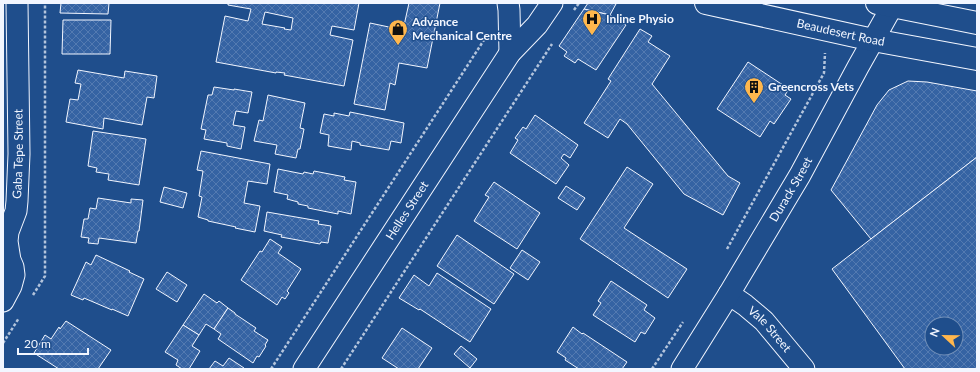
<svg xmlns="http://www.w3.org/2000/svg" width="980" height="372" viewBox="0 0 980 372" font-family="Lato,sans-serif">
<style>
.building{fill:url(#building-cross-hatch);stroke:#f2f6ff;fill-rule:evenodd}
.lines{fill:none;stroke-linecap:round;stroke-linejoin:round}
.minor-casing{stroke:#f2f6ff;stroke-width:23}
.trunk-casing{stroke:#f2f6ff;stroke-width:24}
.path{stroke:#b3c4dc;stroke-width:2.5;stroke-dasharray:3 2;stroke-linecap:butt}
.minor{stroke:#1f4e8c;stroke-width:21}
.trunk{stroke:#1f4e8c;stroke-width:22}
.labels{text-anchor:middle;stroke-width:3;stroke-linejoin:round;paint-order:stroke}
.poi-label{font-size:12px;font-weight:bold;fill:#f2f6ff;stroke:#1f4e8c;text-anchor:start}
.street-label{font-size:12px;fill:#f2f6ff;stroke:#1f4e8c}
</style>
<defs>
<pattern id="building-cross-hatch" width="8" height="8" patternUnits="userSpaceOnUse"><rect width="8" height="8" fill="#3563a3"/><path d="M0 0l8 8M0 8l8-8" fill="none" stroke="#537ab1"/></pattern>
</defs>
<rect width="100%" height="100%" fill="#1f4e8c"/>
<g class="building">
<polygon points="61,3 109,3 108,14 60,13"/>
<path d="M228 3H359L354 30 332 26 330 35 353 40 344 86 284 75 285 73 276 72V73L216 62 225 16 248 21 251 9 228 5ZM265 12 293 18 291 30 284 29 285 28 262 24Z"/>
<polygon points="409,3 440,3 427,68 399,63 395,85 390,83 385,110 354,104 370,23 403,30"/>
<polygon points="588,3 612,3 616,4 610,15 584,9"/>
<polygon points="584,9 610,15 626,25 596,70 578,59 575,63 564,56 567,52 559,46"/>
<polygon points="63,20 111,20 110,54 62,54"/>
<polygon points="640,29 652,36 648,42 670,56 652,84 728,176 740,183 723,215 684,194 627,124 620,119 608,138 584,123 611,81 608,79"/>
<polygon points="748,62 789,89 785,95 791,99 774,124 770,121 760,137 717,109"/>
<polygon points="78,70 124,78 125,71 157,76 154,98 147,97 142,125 104,118 103,129 66,122 70,99 78,100 81,84 75,83"/>
<polygon points="908,81 927,82 977,91 977,157 871,239 831,190 877,105 889,90"/>
<polygon points="214,87 234,90 234,89 252,92 248,113 236,111 233,125 245,127 241,149 227,146 227,143 204,139 206,130 201,129 208,95 212,95"/>
<polygon points="268,95 305,103 300,128 304,129 300,149 298,149 296,158 275,154 277,145 254,141 259,120 263,121"/>
<polygon points="350,112 404,123 401,143 391,141 389,150 360,145 360,143 352,141 351,150 328,146 329,135 320,133 324,114 334,116 334,113 349,116"/>
<polygon points="535,115 578,145 570,158 564,154 561,158 569,165 556,184 510,153 518,140 515,138 523,127 526,129"/>
<polygon points="93,131 146,139 139,185 108,180 109,174 96,172 97,168 88,166"/>
<polygon points="201,151 270,164 267,184 248,181 244,203 260,206 255,232 235,228 236,227 208,221 208,220 198,217 202,197 199,196 203,171 197,170"/>
<path d="M977 157V369H905L832 269ZM932 324H956V348H932Z"/>
<polygon points="627,167 653,184 624,228 687,269 668,298 580,239"/>
<polygon points="278,169 303,174 304,172 313,174 314,171 345,177 344,180 356,182 351,214 338,211 338,214 308,208 308,206 298,204 298,202 287,199 288,195 274,192"/>
<polygon points="494,182 540,213 517,249 474,221 489,197 485,195"/>
<polygon points="566,186 585,198 577,210 558,198"/>
<polygon points="164,187 187,193 183,208 160,202"/>
<polygon points="98,198 131,203 131,199 143,200 139,231 138,231 136,243 99,238 98,244 88,243 89,238 81,237 84,219 88,219 90,208 96,209"/>
<polygon points="267,212 319,221 318,224 331,226 328,243 321,242 320,244 281,237 282,235 264,231"/>
<polygon points="457,235 514,274 494,304 437,266"/>
<polygon points="270,239 282,247 278,253 301,269 287,291 289,293 285,299 282,297 277,305 241,280 260,251 262,252"/>
<polygon points="522,250 540,262 528,280 510,268"/>
<polygon points="96,255 130,271 129,272 144,279 128,316 112,309 112,310 84,298 83,300 71,295 86,262 91,265"/>
<polygon points="167,272 187,285 177,302 156,289"/>
<polygon points="437,273 491,309 470,342 420,309 419,310 399,298 414,275 429,286"/>
<polygon points="611,281 647,305 644,310 655,318 645,334 641,332 635,342 593,315 601,303 598,301"/>
<polygon points="204,294 217,303 219,301 228,308 214,329 206,324 199,335 183,325"/>
<polygon points="228,308 235,313 235,314 256,328 254,331 268,340 265,345 266,346 259,357 257,356 253,363 218,339 221,334 214,329"/>
<polygon points="66,321 111,350 98,369 59,369 34,353 45,335 51,339 59,327 60,329"/>
<polygon points="183,325 199,335 192,346 200,351 189,369 182,369 176,365 178,360 165,352"/>
<polygon points="573,327 582,334 583,333 627,362 622,369 579,369 565,360 566,358 557,352"/>
<polygon points="402,328 432,348 418,369 399,369 382,358"/>
<polygon points="461,346 477,359 470,368 454,354"/>
<polygon points="229,358 244,368 243,369 209,369 215,361 223,366"/>
</g>
<g class="lines">
<g class="minor-casing">
<g id="minor">
<polyline points="508,3 509,10 510,53"/>
<path id="s1" d="M729 294 745 305 764 321 804 369"/>
<path id="s2" d="M3 301 11 286 14 275 13 267 10 260 9 254 7 241 8 232 16 211 17 201 19 154 17 3"/>
<path id="s3" d="M304 369 510 53 537 25 552 3"/>
<path id="s4" d="M682 369 729 294 800 175 858 67 894 3"/>
</g>
</g>
<g class="trunk-casing">
<g id="trunk">
<path id="s5" d="M706 3 873 40 977 59"/>
<polyline points="877,3 977,23"/>
</g>
</g>
<g class="path">
<polyline points="574,10 579,3"/>
<polyline points="727,249 824,73 825,53"/>
<polyline points="33,295 45,276 45,3"/>
<polyline points="3,343 19,318"/>
<polyline points="271,369 484,40 486,34"/>
<polyline points="341,369 552,44"/>
<polyline points="652,369 683,322"/>
</g>
<use href="#minor" class="minor"/>
<use href="#trunk" class="trunk"/>
</g>
<defs>
<g id="hospital-pin" transform="scale(1)"><path d="M0 17L-7.5 6A9.5 9.5 0 1 1 7.5 6Z" fill="#ffb74d" stroke="#1f4e8c"/><path d="M-5-5h3v3.5h4V-5h3V5h-3V1.5h-4V5h-3Z" fill="#111"/></g>
<g id="shop-pin" transform="scale(1)"><path d="M0 17L-7.5 6A9.5 9.5 0 1 1 7.5 6Z" fill="#ffb74d" stroke="#1f4e8c"/><path d="M-5-2.5h2.3a2.7 3.5 0 0 1 5.4 0H5L5.5 6h-11ZM-1.5-2.5h3a1.5 2.3 0 0 0-3 0Z" fill="#111"/></g>
<g id="building-pin" transform="scale(1)"><path d="M0 17L-7.5 6A9.5 9.5 0 1 1 7.5 6Z" fill="#ffb74d" stroke="#1f4e8c"/><path d="M-4-6H4V6H1V3H-1V6H-4ZM-2.5-4.3h1.7v1.8h-1.7ZM.8-4.3h1.7v1.8H.8ZM-2.5-1h1.7V.8h-1.7ZM.8-1h1.7V.8H.8Z" fill="#111"/></g>
</defs>
<g fill-rule="evenodd">
<use href="#hospital-pin" x="592" y="19"/>
<use href="#shop-pin" x="398" y="29"/>
<use href="#building-pin" x="754" y="87"/>
</g>
<g class="labels">
<g class="poi-label">
<text x="606" y="23">Inline Physio</text>
<text x="412" y="26">Advance<tspan x="412" dy="14">Mechanical Centre</tspan></text>
<text x="768" y="91">Greencross Vets</text>
</g>
<g class="street-label">
<text dy="4" stroke="none"><textPath href="#s5" startOffset="138">Beaudesert Road</textPath></text>
<text dy="4" stroke="none"><textPath href="#s2" startOffset="152">Gaba Tepe Street</textPath></text>
<text dy="4" stroke="none"><textPath href="#s4" startOffset="210">Durack Street</textPath></text>
<text dy="4" stroke="none"><textPath href="#s3" startOffset="189">Helles Street</textPath></text>
<text dy="4" stroke="none"><textPath href="#s1" startOffset="54">Vale Street</textPath></text>
</g>
</g>
<rect width="980" height="372" fill="none" stroke="#f2f6ff" stroke-width="8"/>
<g transform="translate(944 336) rotate(292)"><circle r="19" fill="#1f4e8c" stroke="#7391ba"/>
<path d="M0-3L7 15L0 10L-7 15Z" fill="#ffb74d"/>
<text y="-6" font-size="11" font-weight="bold" text-anchor="middle" fill="#f2f6ff">N</text>
</g>
<path d="M18 348v6h70v-6" fill="none" stroke="#f2f6ff" stroke-width="2"/>
<text x="24" y="348" font-size="12" fill="#f2f6ff" stroke="#1f4e8c" stroke-width="3" paint-order="stroke">20 m</text>
</svg>
